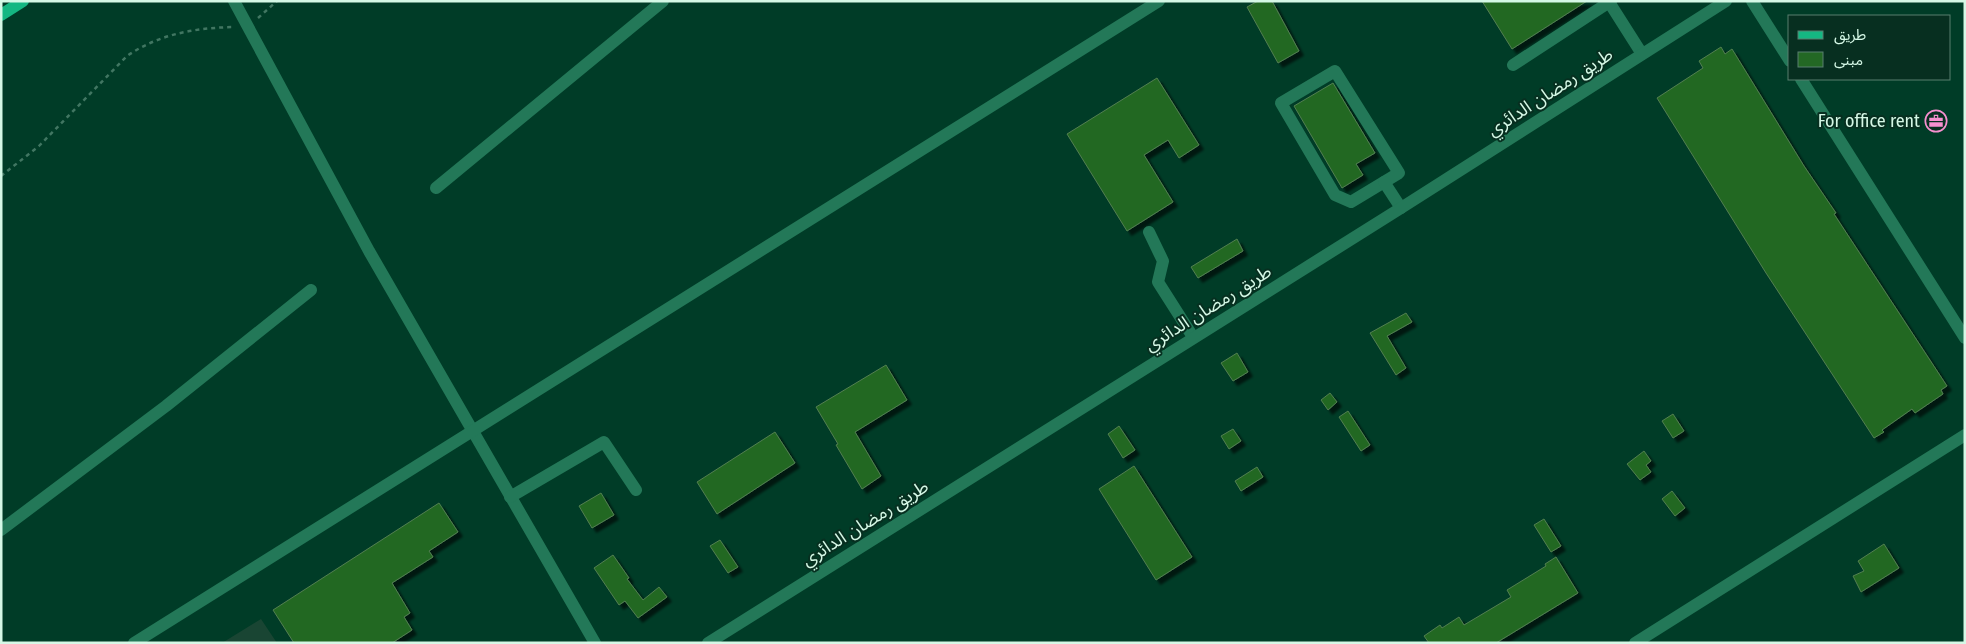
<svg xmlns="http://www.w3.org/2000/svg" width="1966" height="644" viewBox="0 0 1966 644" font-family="'Fira Sans Condensed','Noto Sans Arabic',sans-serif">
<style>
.built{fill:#194533}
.building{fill:#236824;stroke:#527f50;filter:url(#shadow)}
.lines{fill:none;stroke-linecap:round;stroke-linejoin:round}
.path{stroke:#417662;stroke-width:2.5;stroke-dasharray:4 4;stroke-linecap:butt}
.minor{stroke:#237858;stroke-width:12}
.major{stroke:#15b782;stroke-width:12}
.labels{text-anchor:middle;stroke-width:4;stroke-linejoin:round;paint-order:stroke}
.street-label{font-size:18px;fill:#d5f8e6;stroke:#072f20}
.poi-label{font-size:18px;fill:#d5f8e6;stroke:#072f20;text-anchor:end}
</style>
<defs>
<filter id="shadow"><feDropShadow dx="4.5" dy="4.5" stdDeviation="1" flood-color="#0009"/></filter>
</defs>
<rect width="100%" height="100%" fill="#003c27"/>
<polygon class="built" points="261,619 277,643 222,643"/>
<g class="building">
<polygon points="1258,1 1272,1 1299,51 1278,63 1247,7"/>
<polygon points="1482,1 1587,1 1512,49"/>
<polygon points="1721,47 1725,54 1732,49 1804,166 1836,213 1834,214 1947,386 1941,390 1943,394 1915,413 1912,409 1882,430 1884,432 1874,438 1766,273 1657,98 1703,68 1699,61"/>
<polygon points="1157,78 1199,145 1179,158 1168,140 1144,155 1173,202 1127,231 1067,134"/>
<polygon points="1333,83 1375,153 1356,164 1363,175 1342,188 1294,106"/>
<polygon points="1237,239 1243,251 1198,278 1191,267"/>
<polygon points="1406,313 1412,322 1387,336 1406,368 1396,375 1370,333"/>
<polygon points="1237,353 1248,372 1233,381 1221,363"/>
<polygon points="886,365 907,400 855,432 881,476 862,489 836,445 838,444 816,407"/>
<polygon points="1330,393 1337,402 1328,410 1321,400"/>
<polygon points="1348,411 1370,445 1361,451 1339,417"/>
<polygon points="1673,414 1684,431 1673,438 1662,421"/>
<polygon points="1119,426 1135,450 1123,458 1108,434"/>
<polygon points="1233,429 1241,441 1229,449 1221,436"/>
<polygon points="775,432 795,463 717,514 697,482"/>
<polygon points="1644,451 1651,461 1646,465 1651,472 1640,480 1627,464"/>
<polygon points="1134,466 1192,557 1156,580 1099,489"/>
<polygon points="1257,467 1263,477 1241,491 1235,481"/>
<polygon points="1672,491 1685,508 1675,516 1662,499"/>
<polygon points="601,493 614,515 592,528 579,506"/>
<polygon points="439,503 458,532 429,551 433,557 392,583 410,613 404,617 412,630 392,643 294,643 273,610"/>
<polygon points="1544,519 1561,546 1551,552 1534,525"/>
<polygon points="720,540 738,567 728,573 710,546"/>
<polygon points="1884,544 1899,568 1861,592 1853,576 1864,571 1858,561"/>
<polygon points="613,555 629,578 627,579 643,600 659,587 667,597 638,618 625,601 619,605 594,568"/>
<polygon points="1556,557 1578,593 1496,643 1429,643 1424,636 1440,625 1442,628 1459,617 1464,625 1511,597 1507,590 1546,566 1545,564"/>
</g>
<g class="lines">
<g class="path">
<polyline points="258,18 277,1"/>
<path d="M1 176 39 146 127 56C159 34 195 28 233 27"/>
</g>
<g class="minor">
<polyline points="234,1 369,251 595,643"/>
<polyline points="1752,1 1790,61"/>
<polyline points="1609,2 1642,54"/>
<polyline points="1513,65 1611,1"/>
<polygon points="1335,71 1399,173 1351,202 1335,195 1281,103"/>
<polyline points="1801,79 1965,338"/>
<polyline points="1384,182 1401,208"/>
<polyline points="436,188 663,1"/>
<polyline points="1149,232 1163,261 1158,282 1193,337"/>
<polyline points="510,497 604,442 636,490"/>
<polyline points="1,530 166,406 311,290"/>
<polyline points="134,643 1159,1"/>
<polyline points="708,643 1401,208 1726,1"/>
<polyline points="1635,643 1965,435"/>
</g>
<polyline class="major" points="1,15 23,1"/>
</g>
<defs>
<g id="office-ring" transform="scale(1.125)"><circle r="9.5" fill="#072f20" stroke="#f690cf" stroke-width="1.5"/><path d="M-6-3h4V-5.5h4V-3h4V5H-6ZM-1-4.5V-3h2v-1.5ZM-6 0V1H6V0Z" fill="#f690cf"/></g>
</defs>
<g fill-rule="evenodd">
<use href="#office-ring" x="1936" y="121"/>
</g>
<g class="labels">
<g class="street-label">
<text transform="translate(1550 92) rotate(-33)" y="6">طريق رمضان الدائري</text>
<text transform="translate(1208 308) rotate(-32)" y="6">طريق رمضان الدائري</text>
<text transform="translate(865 523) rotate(-32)" y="6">طريق رمضان الدائري</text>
</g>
<g class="poi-label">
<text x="1920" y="127">For office rent</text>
</g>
</g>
<rect width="1966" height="644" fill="none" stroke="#d5f8e6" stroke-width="5"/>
<rect x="1788" y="15" width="162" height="65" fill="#072f20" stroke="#597f6f"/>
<rect x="1798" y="31" width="25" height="8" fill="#15b782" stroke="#597f6f"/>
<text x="1834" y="40" font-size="15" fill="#d5f8e6">طريق</text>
<rect x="1798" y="52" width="25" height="15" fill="#236824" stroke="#597f6f"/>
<text x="1834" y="65" font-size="15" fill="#d5f8e6">مبنى</text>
</svg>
